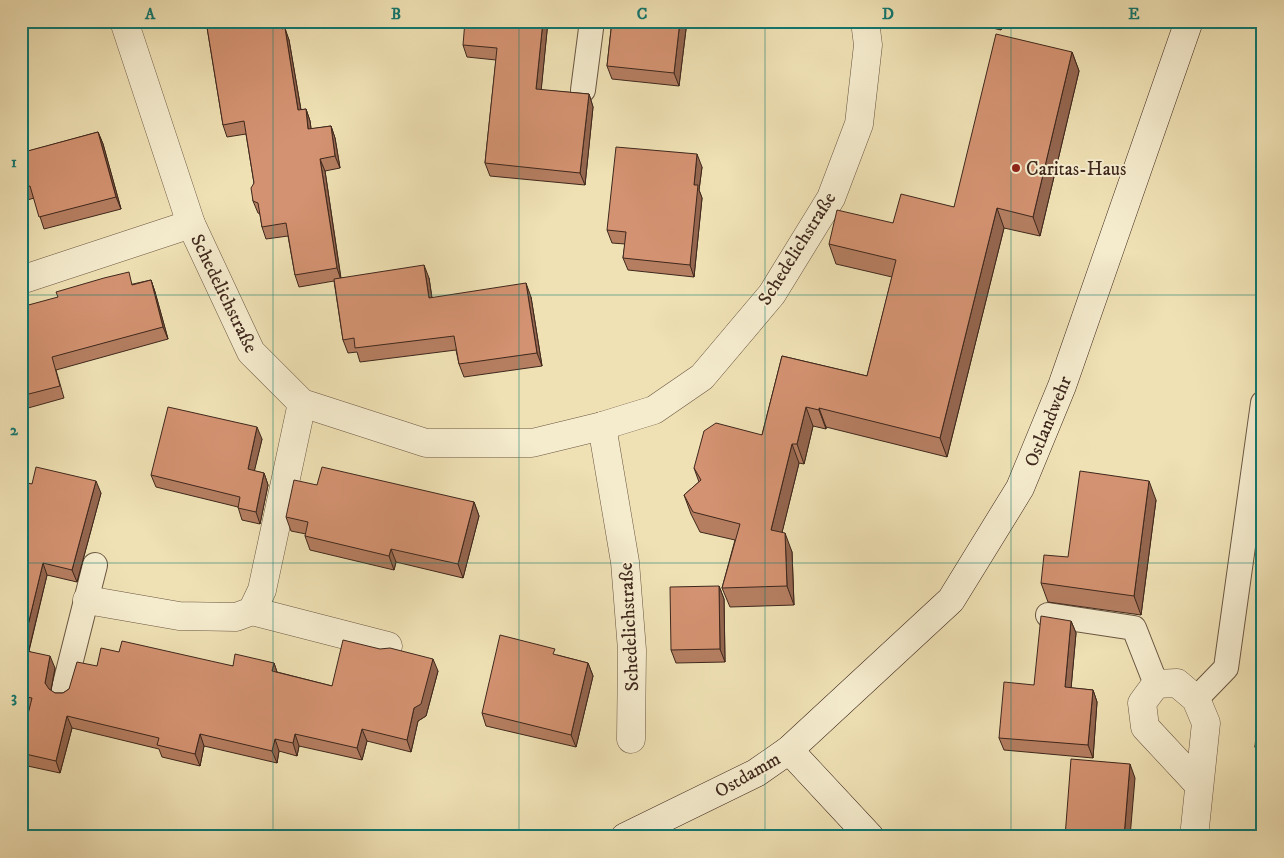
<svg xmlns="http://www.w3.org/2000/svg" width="1284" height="858" viewBox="0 0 1284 858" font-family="'IM FELL DW Pica',serif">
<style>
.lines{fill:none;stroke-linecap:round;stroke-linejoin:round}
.lane-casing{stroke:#6a5642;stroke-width:26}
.street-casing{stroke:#6a5642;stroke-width:29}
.secondary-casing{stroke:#3e271c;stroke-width:29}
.lane{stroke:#f5ecce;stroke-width:24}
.street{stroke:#f5ecce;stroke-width:28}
.secondary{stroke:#f5ecce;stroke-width:28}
.wall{fill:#b57e61;stroke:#3e271c}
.shaded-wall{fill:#94664f;stroke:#3e271c}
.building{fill:#d39271;stroke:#3e271c}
.grid{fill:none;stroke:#0f766e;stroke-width:1;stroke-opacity:0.55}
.poi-dot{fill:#8f2418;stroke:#f5ecce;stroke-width:2}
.labels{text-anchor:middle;stroke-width:4;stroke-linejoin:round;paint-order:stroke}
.poi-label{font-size:19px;fill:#3e271c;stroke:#f5ecce;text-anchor:start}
.street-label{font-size:19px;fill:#3e271c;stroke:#f5ecce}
.neatline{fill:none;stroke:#0f766e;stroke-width:2}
.grid-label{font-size:16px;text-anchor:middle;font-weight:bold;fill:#0f766e}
</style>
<rect width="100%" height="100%" fill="#efe1b4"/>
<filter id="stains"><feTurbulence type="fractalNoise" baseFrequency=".004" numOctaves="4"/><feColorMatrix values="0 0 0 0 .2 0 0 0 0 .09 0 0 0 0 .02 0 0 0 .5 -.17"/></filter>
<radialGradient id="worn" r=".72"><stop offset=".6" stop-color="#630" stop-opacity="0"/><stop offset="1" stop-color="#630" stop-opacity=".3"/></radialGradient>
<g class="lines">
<g class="lane-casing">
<g id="lane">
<polyline points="583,90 592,21"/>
<polyline points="1048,615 1134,628 1156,684"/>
<polyline points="63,692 95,565"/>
<polyline points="1196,699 1226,668 1263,403"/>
</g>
</g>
<g class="street-casing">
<g id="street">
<polyline points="124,21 191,224 251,352 302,403 426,443 532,443 602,426 654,410 702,377 772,294 831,198 859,124 868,45 865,21"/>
<polyline points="21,280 191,224"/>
<polyline points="602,426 625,562 632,650 631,739"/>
<polyline points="87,600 179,616 236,617 252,611 262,590 302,403"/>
<polyline points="252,611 388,646"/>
<polyline points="1194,837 1206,723 1196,699 1177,683 1156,684 1142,703 1145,727 1199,785"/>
</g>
</g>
<g class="secondary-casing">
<g id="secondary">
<polyline points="789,750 870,837"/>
<polyline points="625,837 756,773 789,750 951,600 1020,488 1062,386 1189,21"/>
</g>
</g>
<use href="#lane" class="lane"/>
<use href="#street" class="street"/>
<use href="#secondary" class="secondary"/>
</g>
<g class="wall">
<polygon points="206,21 283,21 284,28 289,40 301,110 306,109 310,121 311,129 331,126 335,138 340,168 325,171 341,278 429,278 432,298 531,297 542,366 464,377 459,364 456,350 360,362 357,352 348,353 343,340 334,281 299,287 295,275 288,236 266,239 262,227 260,214 258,213 253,201 254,183 246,134 227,137 223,125"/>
<polygon points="548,21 541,90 589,94 593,107 585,185 490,176 485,163 496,60 467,57 463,45"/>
<polygon points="612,21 687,21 679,86 612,79 607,66"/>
<polygon points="962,21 1003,21 1001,30"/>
<polygon points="1072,52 1079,71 1040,236 1004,228 947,457 826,427 826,429 813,426 804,464 799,463 782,532 792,552 794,605 730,607 722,588 735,540 700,532 691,514 684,495 699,482 694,468 762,435 782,356 867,376 892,277 836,264 829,244 893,223 954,207"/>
<polygon points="98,132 103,144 121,209 44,229 34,198 21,202 21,138 25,152"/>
<polygon points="702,167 699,190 702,198 694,277 628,270 623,258 625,244 612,243 607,230"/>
<polygon points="151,280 155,292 168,339 56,370 64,398 21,410 21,307 133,284"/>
<polygon points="262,439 254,471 264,473 268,485 260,524 242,520 238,507 156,487 151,475"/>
<polygon points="32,484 101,493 77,582 47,575 29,651 55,668 51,691 55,693 63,693 69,689 97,666 119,652 233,666 274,663 277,672 332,686 438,671 426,716 418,721 411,752 367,741 362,760 299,746 297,756 279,751 277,763 204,746 200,766 162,757 159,749 72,728 60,773 23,765 21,759 21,742 30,709 21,707 21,491"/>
<polygon points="317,485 474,502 479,516 463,578 396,562 394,570 310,550 305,536 306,534 291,531 286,517"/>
<polygon points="1156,500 1141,615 1048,602 1041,583 1068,557"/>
<polygon points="719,586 724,599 725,662 676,663 671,650"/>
<polygon points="1071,621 1076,633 1071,688 1093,690 1097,702 1093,758 1004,750 999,738 1034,685"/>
<polygon points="557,655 588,663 593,676 576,747 486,726 482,713"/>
<polygon points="1263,712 1263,765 1262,765 1255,747"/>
</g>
<g class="shaded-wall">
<polygon points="280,21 283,21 286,41 282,29"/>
<polygon points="543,21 548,21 540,102 536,89"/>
<polygon points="680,21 687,21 679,86 674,73"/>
<polygon points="998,21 1003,21 1001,30"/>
<polygon points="285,28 289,40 303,122 298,110"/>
<polygon points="1072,52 1079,71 1040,236 1033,217"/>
<polygon points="589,94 593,107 585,185 580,173"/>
<polygon points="306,109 310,121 313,142 308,129"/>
<polygon points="331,126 335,138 340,168 335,156"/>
<polygon points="98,132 103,144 121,209 116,197"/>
<polygon points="21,138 28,164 24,152 21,142"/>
<polygon points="697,154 702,167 699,190 702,198 694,277 690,265 694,185"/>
<polygon points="320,159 325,171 341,280 337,268"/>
<polygon points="997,208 1004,228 947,457 940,438"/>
<polygon points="424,265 429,278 434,312 429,298"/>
<polygon points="151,280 155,292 168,339 163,327"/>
<polygon points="526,283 531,297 542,366 537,353"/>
<polygon points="806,407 813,426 804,464 797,444"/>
<polygon points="819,408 826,427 826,429 819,410"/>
<polygon points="257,427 262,439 252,481 248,469"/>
<polygon points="792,444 799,463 778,549 771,530"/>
<polygon points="264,473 268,485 260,524 256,512"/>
<polygon points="96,481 101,493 77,582 72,570"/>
<polygon points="1149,481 1156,500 1141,615 1134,596"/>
<polygon points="474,502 479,516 463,578 458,564"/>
<polygon points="785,533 792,552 794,605 787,586"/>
<polygon points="391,549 396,562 394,570 389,556"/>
<polygon points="43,563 47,575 26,662 22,650"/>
<polygon points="719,586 724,599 725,662 720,649"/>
<polygon points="1071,621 1076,633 1070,700 1065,687"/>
<polygon points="50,656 55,668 50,695 45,683"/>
<polygon points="433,659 438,671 426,716 418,721 411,752 407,740 414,708"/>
<polygon points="274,663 278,675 272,671"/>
<polygon points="588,663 593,676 576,747 571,735"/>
<polygon points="1093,690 1097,702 1093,758 1088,745"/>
<polygon points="67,716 72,728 60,773 56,761"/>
<polygon points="362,729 367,741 362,760 357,748"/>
<polygon points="200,734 204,746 200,766 195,754"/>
<polygon points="295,734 299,746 297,756 293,743"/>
<polygon points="275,739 279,751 277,763 272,751"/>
<polygon points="1130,764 1135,778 1130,837 1124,837"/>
</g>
<g class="building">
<polygon points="206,21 280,21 282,29 285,28 298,110 306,109 308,129 331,126 335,156 320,159 337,268 295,275 286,223 262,227 258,203 253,201 251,188 254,183 244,121 223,125"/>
<polygon points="465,21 543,21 536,89 589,94 580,173 485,163 497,48 463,45"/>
<polygon points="612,21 680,21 674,73 607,66"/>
<polygon points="996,34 1072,52 1033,217 997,208 940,438 819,408 819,410 806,407 797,444 792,444 771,530 785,533 787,586 722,588 740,524 693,512 684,495 701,480 694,468 704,431 716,423 762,435 782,356 867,376 896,260 829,244 837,210 893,223 901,194 954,207"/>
<polygon points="98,132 116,197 39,217 30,186 21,188 21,142 24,152"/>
<polygon points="616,147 697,154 694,185 698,185 690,265 623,258 626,232 607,230"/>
<polygon points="424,265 429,298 526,283 537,353 459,364 454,336 355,348 354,338 343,340 334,279"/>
<polygon points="129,272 132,285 151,280 163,327 52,357 60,386 21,396 21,307 58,297 56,292 104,278"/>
<polygon points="168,407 257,427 248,469 264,473 256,512 238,508 240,497 151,475"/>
<polygon points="36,467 96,481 72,570 43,563 22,650 50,656 45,683 49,689 55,693 63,693 69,689 77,662 97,666 101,648 119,652 122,641 233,666 235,654 274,663 272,671 332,686 343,640 380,649 390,648 433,659 421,704 414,708 407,740 362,729 357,748 295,734 293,743 275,739 272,751 200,734 195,754 157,745 159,738 67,716 56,761 21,753 21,742 32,698 21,696 21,491 23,482 32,484"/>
<polygon points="322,467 474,502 458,564 391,549 389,556 305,536 308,522 286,517 294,480 317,485"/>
<polygon points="1080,471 1149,481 1134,596 1041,583 1044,555 1068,557"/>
<polygon points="719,586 720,649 671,650 670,587"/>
<polygon points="1041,616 1071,621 1065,687 1093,690 1088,745 999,738 1004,682 1034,685"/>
<polygon points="500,635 555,649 553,654 588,663 571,735 482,713"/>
<polygon points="1258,712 1263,712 1263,748 1255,747"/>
<polygon points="1071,759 1130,764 1124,837 1065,837"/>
<polygon points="1259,816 1263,817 1263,837 1257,837"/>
</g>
<path class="grid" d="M273 21V837M519 21V837M765 21V837M1011 21V837M21 295H1263M21 563H1263"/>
<circle class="poi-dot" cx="1016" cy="168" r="5"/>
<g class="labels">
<g class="poi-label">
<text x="1026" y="175">Caritas-Haus</text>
</g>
<g class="street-label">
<text transform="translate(796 248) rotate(-58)" y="7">Schedelichstraße</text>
<text transform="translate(225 293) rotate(64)" y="7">Schedelichstraße</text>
<text transform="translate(1047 421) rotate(-68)" y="7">Ostlandwehr</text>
<text transform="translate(628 627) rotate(-93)" y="7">Schedelichstraße</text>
<text transform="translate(747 774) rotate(-30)" y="7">Ostdamm</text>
</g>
</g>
<rect width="1284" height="858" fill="none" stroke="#efe1b4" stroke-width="55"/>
<rect x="28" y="28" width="1228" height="802" class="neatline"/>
<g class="grid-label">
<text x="150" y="19">A</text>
<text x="396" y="19">B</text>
<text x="642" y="19">C</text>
<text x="888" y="19">D</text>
<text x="1134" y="19">E</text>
<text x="14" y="167">1</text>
<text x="14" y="435">2</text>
<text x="14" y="702">3</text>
</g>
<rect width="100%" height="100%" filter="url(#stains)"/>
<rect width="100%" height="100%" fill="url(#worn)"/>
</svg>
